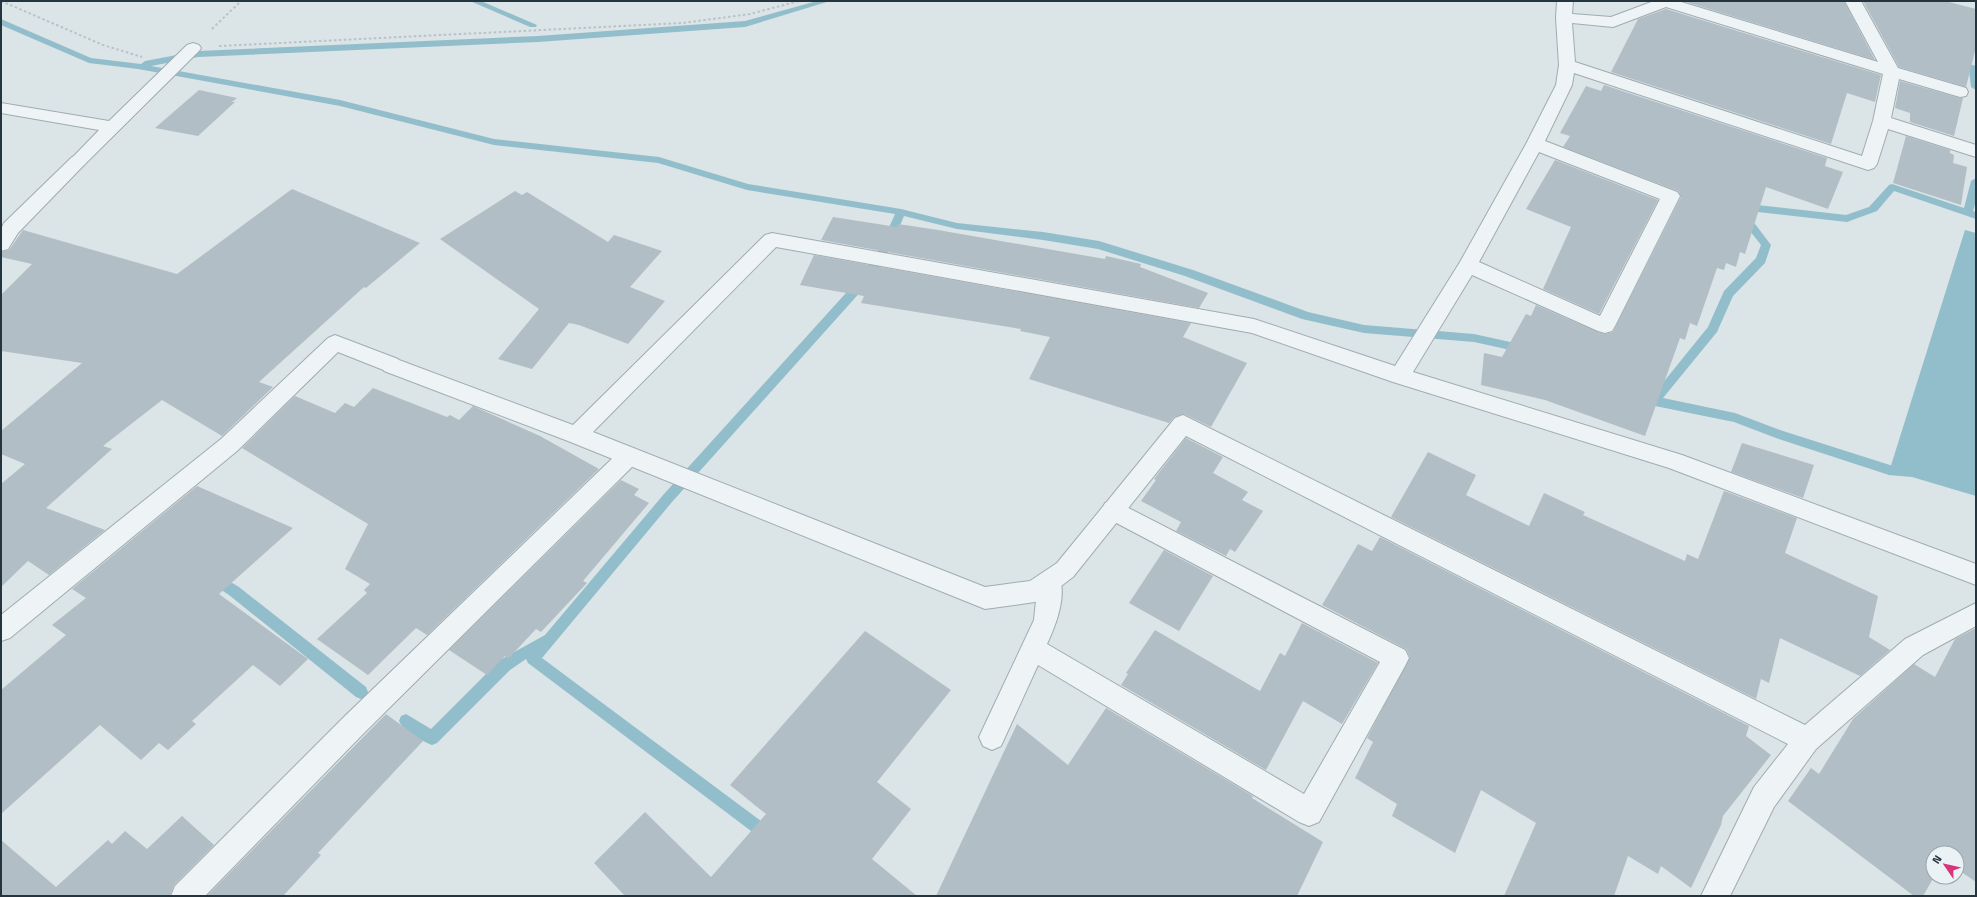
<svg xmlns="http://www.w3.org/2000/svg" width="1977" height="897" viewBox="0 0 1977 897" font-family="'Titillium Web',sans-serif">
<style>
.water{fill:#92becc}
.lines{fill:none;stroke-linecap:round;stroke-linejoin:round}
.stream{fill:#92becc;fill-rule:evenodd}
.building{fill:#b2bec5}
.lane-casing{stroke:#a0acb1;stroke-width:2}
.street-casing{stroke:#a0acb1;stroke-width:2}
.path{stroke:#b9c2c6;stroke-width:2;stroke-dasharray:2.5 2.5;stroke-linecap:butt}
.lane{fill:#eef3f5;fill-rule:evenodd}
.street{fill:#eef3f5;fill-rule:evenodd}
</style>
<rect width="100%" height="100%" fill="#dbe4e7"/>
<polygon class="water" points="1965,230 1976,233 1976,496 1912,477 1888,475"/>
<g class="lines">
<g class="stream">
<polygon points="470,1 481,1 537,25 536,27 530,27"/>
<path d="M817 1H830L745 27 538 42 198 57 151 66 340 100 494 139 659 157 748 184 901 209 957 223 1043 232 1099 241 1193 270 1308 312 1364 325 1474 334 1524 345 1528 346 1530 349 1528 352 1524 353 1474 342 1364 333 1302 319 1185 276 1098 249 1043 240 957 229 904 216 890 249 872 279 672 502 542 658 773 830 776 835 773 840 768 843 763 840 528 663 526 659 510 670 437 743 432 745C422 741 403 731 399 721L401 716 406 714 431 729 500 660 545 635 664 494 864 273 880 248 895 214 747 190 658 163 494 145 340 106 138 69 89 63 1 25V19L91 58 141 64 145 61 198 51 538 36 745 21Z"/>
<polygon points="1956,60 1976,66 1976,90 1971,87 1969,70 1953,65 1953,61"/>
<polygon points="1976,178 1976,201 1973,211 1976,212 1976,219 1894,191 1877,211 1847,222 1758,212 1749,216 1771,245 1765,263 1733,296 1717,332 1663,398 1735,413 1783,431 1893,466 1895,470 1893,474 1889,475 1776,438 1734,422 1655,406 1645,401 1643,398 1645,395 1653,395 1708,327 1724,291 1756,258 1761,245 1739,217 1738,215 1739,213 1757,205 1846,215 1869,207 1889,185 1892,184 1964,208 1971,181"/>
<polygon points="214,572 239,587 366,687 368,692 366,697 361,699 356,697 229,595 209,582 207,578 209,574"/>
</g>
</g>
<g class="building">
<polygon points="1683,1 1844,1 1875,60"/>
<polygon points="1863,1 1945,1 1976,9 1976,47 1966,87 1899,67"/>
<polygon points="1666,9 1881,75 1875,102 1847,93 1831,144 1611,72 1638,19"/>
<polygon points="1900,81 1960,98 1963,98 1954,136 1910,122 1910,113 1895,108"/>
<polygon points="1604,85 1827,158 1825,166 1843,172 1828,209 1766,187 1745,254 1740,252 1736,267 1726,263 1724,270 1717,268 1697,326 1690,323 1685,340 1680,338 1645,436 1545,400 1481,385 1484,353 1502,357 1526,314 1531,316 1536,305 1598,332 1605,334 1613,332 1681,197 1678,191 1563,147 1570,136 1560,133 1586,86 1601,91"/>
<polygon points="199,90 237,98 232,102 235,102 198,136 155,128"/>
<polygon points="1906,136 1950,150 1950,153 1954,155 1953,163 1967,167 1961,205 1893,183"/>
<polygon points="1555,160 1658,200 1599,314 1543,289 1571,227 1526,209"/>
<polygon points="292,189 420,243 366,288 364,287 259,382 273,387 222,436 162,400 103,446 112,449 46,508 105,530 49,575 28,561 1,587 1,484 25,464 1,454 1,431 82,363 1,351 1,295 32,264 1,257 1,252 9,250 23,230 177,274"/>
<polygon points="515,191 522,195 527,192 608,242 614,235 662,251 630,287 665,301 628,344 579,325 569,323 532,369 498,359 539,309 440,239"/>
<polygon points="833,217 897,227 898,224 938,230 1105,259 1106,256 1141,264 1140,267 1208,293 1199,308 821,240"/>
<polygon points="814,255 1191,323 1183,337 1247,363 1211,427 1184,414 1174,417 1169,423 1029,379 1050,337 1020,331 1021,329 861,303 864,296 800,285"/>
<polygon points="373,388 447,417 450,415 459,420 473,406 540,436 599,469 427,635 416,628 368,675 317,639 367,593 364,590 370,584 345,569 368,524 242,448 295,396 335,413 345,403 354,407"/>
<polygon points="1186,438 1223,457 1213,473 1248,492 1242,500 1263,511 1235,552 1230,549 1226,556 1176,531 1181,522 1141,501 1156,480 1154,479"/>
<polygon points="1742,443 1814,465 1803,498 1731,472"/>
<polygon points="1428,452 1476,475 1466,495 1529,526 1544,493 1585,512 1583,515 1685,561 1687,554 1698,559 1724,491 1797,518 1785,553 1878,596 1869,637 1890,650 1860,676 1780,638 1769,683 1761,679 1756,699 1391,517"/>
<polygon points="621,480 639,489 634,495 649,503 583,581 587,583 541,632 536,629 508,659 505,656 487,675 449,650"/>
<polygon points="197,486 293,528 219,594 308,659 280,686 253,665 192,721 196,724 168,750 159,743 141,760 100,725 1,814 1,690 66,635 52,625 86,598 72,589"/>
<polygon points="1380,537 1749,726 1746,736 1771,755 1723,816 1721,825 1691,888 1661,866 1658,874 1628,856 1614,896 1504,896 1536,823 1481,790 1455,853 1392,816 1397,804 1355,778 1373,742 1367,738 1410,657 1406,649 1322,605 1358,544 1372,551"/>
<polygon points="1164,550 1213,576 1179,631 1129,603"/>
<polygon points="1302,623 1378,663 1342,724 1303,701 1266,770 1121,685 1128,674 1126,673 1155,630 1260,691 1280,653 1285,656"/>
<polygon points="1976,628 1976,882 1957,869 1957,853 1933,853 1933,877 1934,877 1923,896 1914,896 1788,801 1811,768 1819,774 1853,719 1914,664 1935,677 1955,639"/>
<polygon points="865,631 951,690 877,782 911,809 872,859 917,896 625,896 594,863 645,812 711,877 766,814 730,785"/>
<polygon points="1106,708 1253,796 1252,798 1323,842 1297,896 936,896 1017,724 1068,765"/>
<polygon points="386,714 423,741 318,853 321,855 283,896 207,896"/>
<polygon points="182,816 214,845 174,885 170,896 1,896 1,840 56,887 108,840 112,844 125,831 147,849"/>
</g>
<g class="lines">
<g class="lane-casing">
<g id="lane">
<polygon points="78,155 84,157 87,161 84,165 18,233 8,249 1,251 1,229 4,223 72,157"/>
<polygon points="335,335 398,359 401,365 398,371 391,373 338,352 237,451 10,638 1,641 1,615 221,439 328,338"/>
<polygon points="629,447 637,450 640,456 637,462 364,733 205,896 171,896 175,886 346,715 621,450"/>
<path d="M1113 500 1405 650 1409 658 1405 666 1319 822 1309 826 1299 822 1038 665 1001 746 992 750 983 746 979 737 1034 620 1038 581 1042 574 1050 570 1058 574C1068 594 1056 625 1047 644L1304 794 1380 662 1105 517 1102 510 1105 503Z"/>
</g>
</g>
<g class="street-casing">
<g id="street">
<path d="M1557 1H1573L1572 14 1611 17 1654 1H1678L1878 62 1845 1H1861L1898 68 1966 88 1968 92 1966 96 1960 97 1899 79 1891 118 1976 145V157L1888 129 1877 164 1874 168 1868 170 1574 73 1572 85 1545 141 1677 192 1680 196 1615 326 1612 331 1605 333 1598 331 1472 275 1413 372 1682 455 1976 564V585L1669 468 1393 382 1252 333 776 247 593 432 985 587 1030 581 1057 563 1175 418 1183 415 1805 725 1905 639 1976 603V626L1923 655 1816 749 1774 807 1730 896H1701L1754 787 1788 744 1186 436 1073 577 1044 599 1035 602 985 609 568 441 384 371 381 365 384 359 391 357 573 425 765 235 772 233 1254 319 1395 366 1460 262 1526 144 1556 85 1559 65 1556 18ZM1666 7 1883 74 1873 121 1862 156 1575 62 1572 23 1613 27ZM1539 152 1660 199 1600 316 1479 262Z"/>
<polygon points="193,43 199,45 201,48 199,51 84,165 78,167 72,165 69,161 99,130 1,113 1,103 109,121 187,45"/>
</g>
</g>
<g class="path">
<polyline points="1,1 103,45 142,57"/>
<polyline points="212,29 241,1"/>
<polyline points="219,46 683,23 750,14 799,1"/>
</g>
<use href="#lane" class="lane"/>
<use href="#street" class="street"/>
</g>
<rect width="1977" height="897" fill="none" stroke="#24353f" stroke-width="4"/>
<g transform="translate(1945 865) rotate(304)"><circle r="19" fill="#ebf2f5" stroke="#9ba6ac"/>
<path d="M0-3L7 15L0 10L-7 15Z" fill="#da337a"/>
<text y="-6" font-size="11" font-weight="bold" text-anchor="middle" fill="#24353f">N</text>
</g>
</svg>
